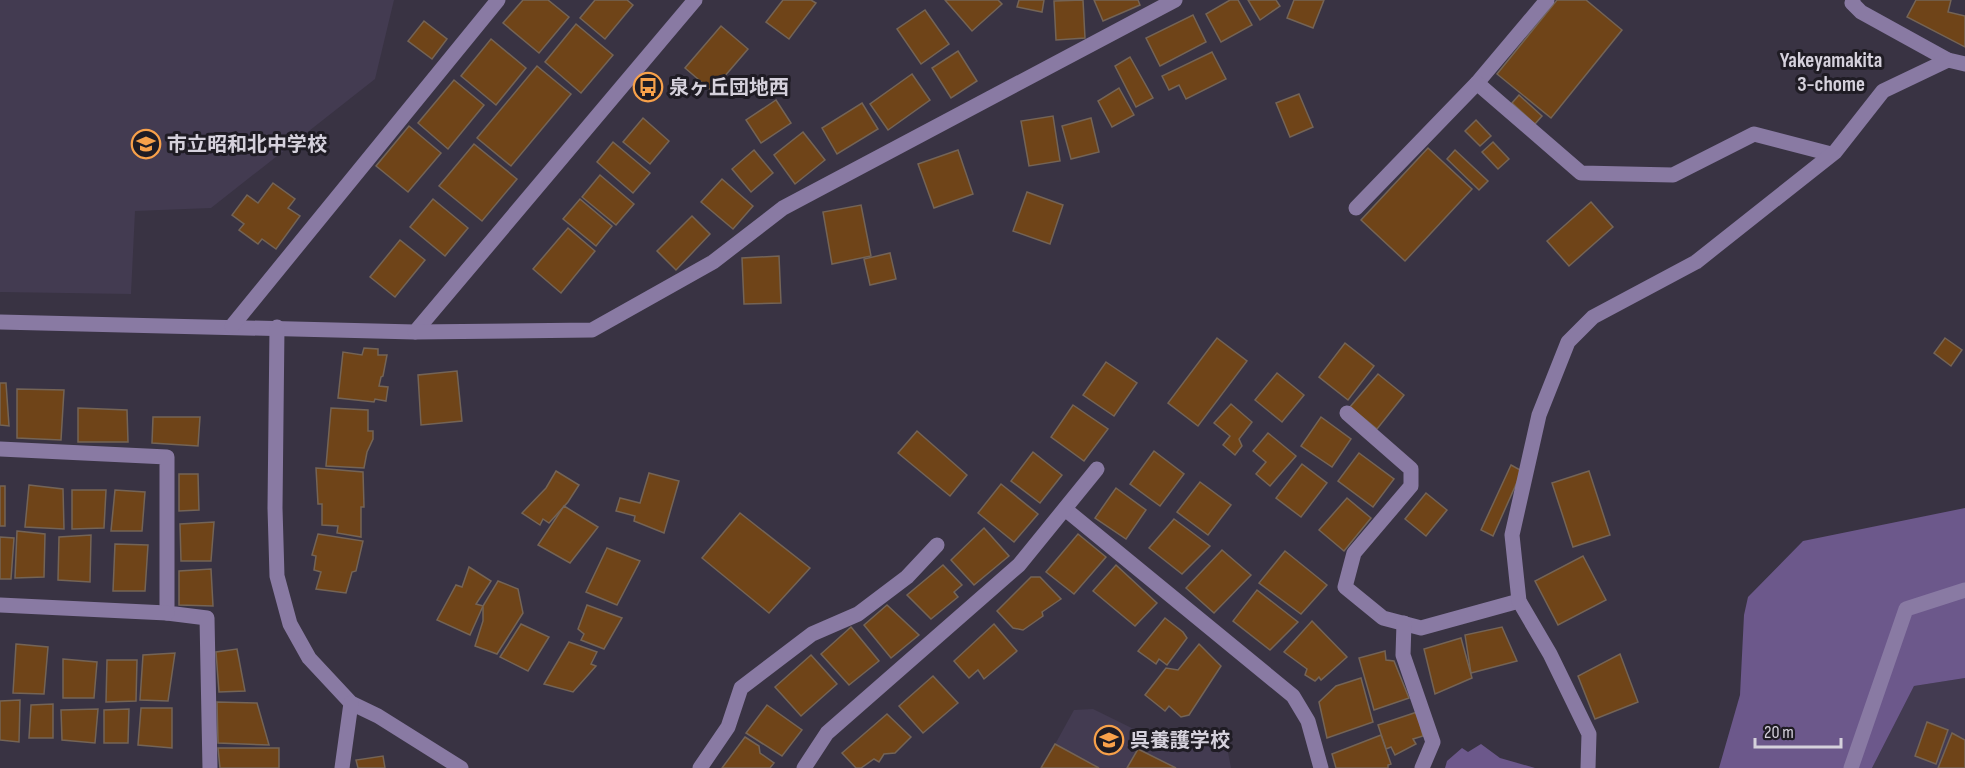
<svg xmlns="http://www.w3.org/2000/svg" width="1965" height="768" viewBox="0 0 1965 768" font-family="'Sofia Sans Condensed','Noto Sans JP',sans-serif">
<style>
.built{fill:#433b51}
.forest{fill:#6c588b}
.building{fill:#6f4418;stroke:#746456;stroke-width:1.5}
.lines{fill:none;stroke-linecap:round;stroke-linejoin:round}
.minor{stroke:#897aa3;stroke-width:15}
.labels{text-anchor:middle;stroke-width:6;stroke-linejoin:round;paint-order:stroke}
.poi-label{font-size:20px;font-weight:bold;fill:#d5d1dc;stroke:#1f1c24;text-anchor:start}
.neighbourhood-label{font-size:21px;font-weight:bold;fill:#d5d1dc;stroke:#1f1c24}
</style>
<rect width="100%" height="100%" fill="#393343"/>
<g class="built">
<polygon points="0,0 394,0 375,79 211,208 135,211 131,294 0,292"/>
<polygon points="1965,678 1965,768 1872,768 1914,686"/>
<polygon points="1093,709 1152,738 1185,745 1213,742 1228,752 1231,768 1042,768 1074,710"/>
</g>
<g class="forest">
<polygon points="1965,508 1965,678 1914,686 1872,768 1719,768 1740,695 1744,615 1748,597 1803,541"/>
<polygon points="1481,744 1500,758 1535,768 1445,768 1447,761 1462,748 1468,752"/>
</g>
<g class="building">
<polygon points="523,0 548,0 569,17 539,53 503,23"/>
<polygon points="595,0 627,0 633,5 605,39 580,18"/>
<polygon points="783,0 811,0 816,3 789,39 766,22"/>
<polygon points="945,0 998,0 1002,4 972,31"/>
<polygon points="1019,0 1044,0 1042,12 1017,7"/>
<polygon points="1083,0 1085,38 1056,40 1054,1"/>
<polygon points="1094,0 1138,0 1140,5 1103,21"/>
<polygon points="1230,0 1238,0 1252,25 1221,42 1206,14"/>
<polygon points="1248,0 1276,0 1280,6 1260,20"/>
<polygon points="1294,0 1324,0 1313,28 1287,18"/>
<polygon points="1557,0 1586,0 1622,30 1551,118 1497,74"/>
<polygon points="1916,0 1951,0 1948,12 1965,16 1965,47 1907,17"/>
<polygon points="925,10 949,44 921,64 897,29"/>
<polygon points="1193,15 1206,42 1160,66 1146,38"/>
<polygon points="424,21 447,39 432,59 408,41"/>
<polygon points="576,24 613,55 581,93 545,62"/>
<polygon points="721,26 748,49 712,91 685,68"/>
<polygon points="491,39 526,68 496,105 461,76"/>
<polygon points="958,51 977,81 951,98 932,68"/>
<polygon points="1212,52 1226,79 1186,99 1179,85 1169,90 1162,76"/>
<polygon points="1130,57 1153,98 1136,107 1115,66"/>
<polygon points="537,66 571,94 511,166 477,138"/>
<polygon points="912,74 930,100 888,130 870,104"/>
<polygon points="454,80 484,105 448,149 418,123"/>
<polygon points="1119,88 1134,115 1112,127 1098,101"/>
<polygon points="1299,94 1313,127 1290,137 1276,103"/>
<polygon points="1519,95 1542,116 1535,124 1512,103"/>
<polygon points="776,100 791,123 761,143 746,120"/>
<polygon points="862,103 878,129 837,154 822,128"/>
<polygon points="1053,116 1060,161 1029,166 1021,121"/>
<polygon points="643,118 669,141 650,164 623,142"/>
<polygon points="1091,118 1099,152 1071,159 1062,126"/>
<polygon points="1476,120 1491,136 1480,146 1465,131"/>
<polygon points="409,126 441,153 408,192 376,166"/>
<polygon points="803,132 825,160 795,184 774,155"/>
<polygon points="613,142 650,173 633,193 597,162"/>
<polygon points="1493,142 1509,159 1498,169 1482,152"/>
<polygon points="474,144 517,179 482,221 439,186"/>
<polygon points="1428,148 1472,189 1405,261 1361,220"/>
<polygon points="754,150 773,173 751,192 732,169"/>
<polygon points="958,150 973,194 934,208 918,164"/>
<polygon points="1455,150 1488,181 1479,190 1447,159"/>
<polygon points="600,175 634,204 616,225 582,197"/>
<polygon points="722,179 753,206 733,229 701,202"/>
<polygon points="273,183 295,199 288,208 300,216 276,249 262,239 258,244 239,230 244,224 232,215 247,195 258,203"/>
<polygon points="1027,192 1063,205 1050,244 1013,231"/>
<polygon points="433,199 468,228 445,256 410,227"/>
<polygon points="580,199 612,226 596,246 563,219"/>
<polygon points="1591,202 1613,227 1569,266 1547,241"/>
<polygon points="861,205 871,256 832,264 823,212"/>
<polygon points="692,216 710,234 676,270 657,251"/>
<polygon points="568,228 595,251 561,293 533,269"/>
<polygon points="400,240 425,260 395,297 370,277"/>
<polygon points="890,253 896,279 870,285 864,259"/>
<polygon points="779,256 781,303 744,304 742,258"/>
<polygon points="1217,338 1247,361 1198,426 1168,403"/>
<polygon points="1945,338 1962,350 1951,366 1934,353"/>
<polygon points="1345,343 1374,366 1348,400 1319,377"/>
<polygon points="364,348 378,349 378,355 387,355 383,376 381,377 379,386 388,387 386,401 375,399 374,402 338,398 343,352 362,355"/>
<polygon points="1106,362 1137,383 1114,416 1083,395"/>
<polygon points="457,371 462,421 421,425 418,375"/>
<polygon points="1277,373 1304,395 1282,422 1255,400"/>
<polygon points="1378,374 1404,395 1377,429 1350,407"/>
<polygon points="0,383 6,383 9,426 0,425"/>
<polygon points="17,389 64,390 61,440 17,438"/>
<polygon points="1231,404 1252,422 1239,439 1242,446 1235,455 1223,445 1230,436 1214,423"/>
<polygon points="1073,405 1108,429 1084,461 1051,437"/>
<polygon points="78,408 127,410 128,442 78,442"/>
<polygon points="331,408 368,410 368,431 373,431 373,439 367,452 364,468 326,466"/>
<polygon points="153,417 200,417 198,446 152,443"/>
<polygon points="1321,417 1351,439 1332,467 1301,446"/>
<polygon points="917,431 967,475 950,496 898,453"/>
<polygon points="1268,433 1296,456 1270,486 1256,474 1266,462 1253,451"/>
<polygon points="1154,451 1184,474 1160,506 1130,484"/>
<polygon points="1033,452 1062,475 1040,503 1011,481"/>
<polygon points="1359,453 1394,479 1373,507 1338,481"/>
<polygon points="1302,464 1327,483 1301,517 1276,498"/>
<polygon points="1511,465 1522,471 1493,536 1481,530"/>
<polygon points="316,468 363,472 364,507 361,507 361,537 337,533 338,526 322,525 322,504 318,504"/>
<polygon points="556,471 579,485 568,502 549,523 543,519 540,525 522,513 546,488"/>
<polygon points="1589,471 1610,535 1573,547 1552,483"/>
<polygon points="649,473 679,481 664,533 634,521 635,516 616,511 620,498 640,503"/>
<polygon points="179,474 198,474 199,510 179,511"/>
<polygon points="1200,482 1231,505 1208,535 1177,512"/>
<polygon points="1001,484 1038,514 1014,542 978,513"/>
<polygon points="29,485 63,489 64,529 25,527"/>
<rect x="0" y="486" width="5" height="40"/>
<polygon points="1116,488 1146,510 1126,539 1095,518"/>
<polygon points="72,490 106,490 104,528 72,529"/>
<polygon points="115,490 145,492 142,531 111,531"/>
<polygon points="1426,493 1447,510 1426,536 1405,519"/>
<polygon points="1347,498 1371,518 1344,551 1319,530"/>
<polygon points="564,506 598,527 570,563 538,545"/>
<polygon points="740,513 810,568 769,613 702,558"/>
<polygon points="1174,519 1210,546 1182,574 1149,548"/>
<polygon points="214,522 211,561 181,561 180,524"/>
<polygon points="984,528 1009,556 974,585 951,560"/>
<polygon points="17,531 45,534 44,577 15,578"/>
<polygon points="318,534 363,541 356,571 352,572 346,593 316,589 321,572 314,570 316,556 312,555"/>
<polygon points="1078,534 1106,557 1074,594 1046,572"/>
<polygon points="91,535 90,582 58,580 59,537"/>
<polygon points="0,537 14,538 11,579 0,579"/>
<polygon points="115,544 148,545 145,591 113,591"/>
<polygon points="607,548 640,561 617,605 586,592"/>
<polygon points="1222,550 1251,575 1214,613 1186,588"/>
<polygon points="1285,551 1327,585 1301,614 1259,583"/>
<polygon points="1583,556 1606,600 1558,625 1535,581"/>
<polygon points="943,565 962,585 954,592 958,597 931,619 907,595"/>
<polygon points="1116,565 1157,603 1135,626 1093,591"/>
<polygon points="469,567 491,581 476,604 483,606 470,635 437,620 456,585 462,587"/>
<polygon points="211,569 213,606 179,605 179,571"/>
<polygon points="1031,577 1040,577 1061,599 1042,612 1043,616 1023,630 1013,628 997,611"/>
<polygon points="498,581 518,589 523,613 497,654 475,646 483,621 483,606"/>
<polygon points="1257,590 1298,622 1270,650 1233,621"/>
<polygon points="587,605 622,618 604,649 581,640 584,634 578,629"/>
<polygon points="887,605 919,635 891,658 864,625"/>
<polygon points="1165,618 1183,632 1187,638 1167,665 1159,659 1156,664 1138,651"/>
<polygon points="1312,621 1347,657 1321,680 1319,677 1315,681 1305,675 1307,669 1284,652"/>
<polygon points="521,624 549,637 528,671 500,657"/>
<polygon points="994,624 1017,651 984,679 978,670 969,678 954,661"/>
<polygon points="851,627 879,661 849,685 821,654"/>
<polygon points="1502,627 1517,661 1471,673 1465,635"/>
<polygon points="1461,638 1472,678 1435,694 1424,649"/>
<polygon points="569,642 597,652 591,664 596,666 573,692 544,684"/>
<polygon points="16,644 48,647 44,694 13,693"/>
<polygon points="1199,644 1221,666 1189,715 1181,717 1169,706 1165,711 1145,695 1166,668 1178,670"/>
<polygon points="237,649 245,691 219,692 216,652"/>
<polygon points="1385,651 1386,660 1394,661 1409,698 1374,710 1359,658"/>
<polygon points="175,653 168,701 140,700 143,655"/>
<polygon points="1620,654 1638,702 1595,719 1578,676"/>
<polygon points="811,655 837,684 801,716 775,687"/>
<polygon points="63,659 97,662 94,698 63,698"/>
<polygon points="107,660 137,660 136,701 106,702"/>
<polygon points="933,676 958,703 923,733 899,706"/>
<polygon points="1361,678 1373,722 1327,738 1319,702 1336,686"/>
<polygon points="20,700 19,742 0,740 0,701"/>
<polygon points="217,702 257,703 269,745 218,743"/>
<polygon points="53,704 53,738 29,738 31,705"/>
<polygon points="767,705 802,730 782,756 746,733"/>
<polygon points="141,708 172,708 172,748 138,745"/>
<polygon points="98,709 95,743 62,740 61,710"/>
<polygon points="129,709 128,743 104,743 104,710"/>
<polygon points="1417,712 1423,736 1413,739 1416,744 1395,755 1391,747 1386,749 1378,725"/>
<polygon points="887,714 911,737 895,753 884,754 879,762 874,759 861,768 856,768 842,753"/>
<polygon points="1927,722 1948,730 1936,764 1915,756"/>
<polygon points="1952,733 1965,740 1965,768 1938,768"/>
<polygon points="1381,735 1391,764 1388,765 1388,768 1336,768 1332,754"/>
<polygon points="745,737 759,746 760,753 774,763 770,768 722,768"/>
<polygon points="1055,744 1099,768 1041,768"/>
<polygon points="218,748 279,748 279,768 220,768"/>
<polygon points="1138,749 1176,768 1127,768"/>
<polygon points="383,756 385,768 358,768 356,760"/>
</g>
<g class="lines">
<g class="minor">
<polyline points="1853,0 1852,3 1861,12 1948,60"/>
<polyline points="1477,83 1547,0"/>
<polyline points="1356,208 1477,83 1581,173 1673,175 1754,134 1831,154"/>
<polyline points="0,322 415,332 695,0"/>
<polyline points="232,326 498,0"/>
<polyline points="277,327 275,508 277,576 290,624 309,658 351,703 378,716 461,768"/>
<polyline points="415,332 592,330 713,262 783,208 1175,0"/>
<polyline points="1347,413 1411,469 1411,486 1354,553 1345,587 1383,618 1421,628 1519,601"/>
<polyline points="0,449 167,457 167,613 207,618 210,768"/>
<polyline points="1065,509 1293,696 1308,721 1321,768"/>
<polyline points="0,605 167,613"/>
<polyline points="1404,623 1403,655 1433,742 1422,768"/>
<polyline points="342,768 351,703"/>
<polyline points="700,768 728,727 741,688 812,634 858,614 907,577 937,545"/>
<polyline points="804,768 827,733 1019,565 1097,469"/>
<polyline points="1588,768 1589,734 1550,654 1519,601 1512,535 1539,415 1568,342 1593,317 1696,262 1835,152 1883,91 1948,60 1965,64"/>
<polyline points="1851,768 1906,609 1965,590"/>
</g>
</g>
<defs>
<g id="bus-ring" transform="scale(1.5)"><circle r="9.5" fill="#1f1c24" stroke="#f8a14a" stroke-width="1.5"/><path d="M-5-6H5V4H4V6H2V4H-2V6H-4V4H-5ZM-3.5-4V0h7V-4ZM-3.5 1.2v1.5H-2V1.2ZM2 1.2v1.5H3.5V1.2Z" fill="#f8a14a"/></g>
<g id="school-ring" transform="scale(1.5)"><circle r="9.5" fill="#1f1c24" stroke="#f8a14a" stroke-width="1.5"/><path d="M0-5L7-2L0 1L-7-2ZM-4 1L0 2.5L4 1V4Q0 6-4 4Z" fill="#f8a14a"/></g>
</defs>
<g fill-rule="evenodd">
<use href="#bus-ring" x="648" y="87"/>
<use href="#school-ring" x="146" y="144"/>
<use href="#school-ring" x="1109" y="740"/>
</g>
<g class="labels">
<g class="poi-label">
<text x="669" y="94">泉ヶ丘団地西</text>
<text x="167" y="151">市立昭和北中学校</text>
<text x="1130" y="747">呉養護学校</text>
</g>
<g class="neighbourhood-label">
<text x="1831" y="67">Yakeyamakita<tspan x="1831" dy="24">3-chome</tspan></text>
</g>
</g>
<path d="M1755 738v9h86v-9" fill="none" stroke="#d5d1dc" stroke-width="3"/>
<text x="1764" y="738" font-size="18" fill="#d5d1dc" stroke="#1f1c24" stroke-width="4.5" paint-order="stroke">20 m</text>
</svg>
